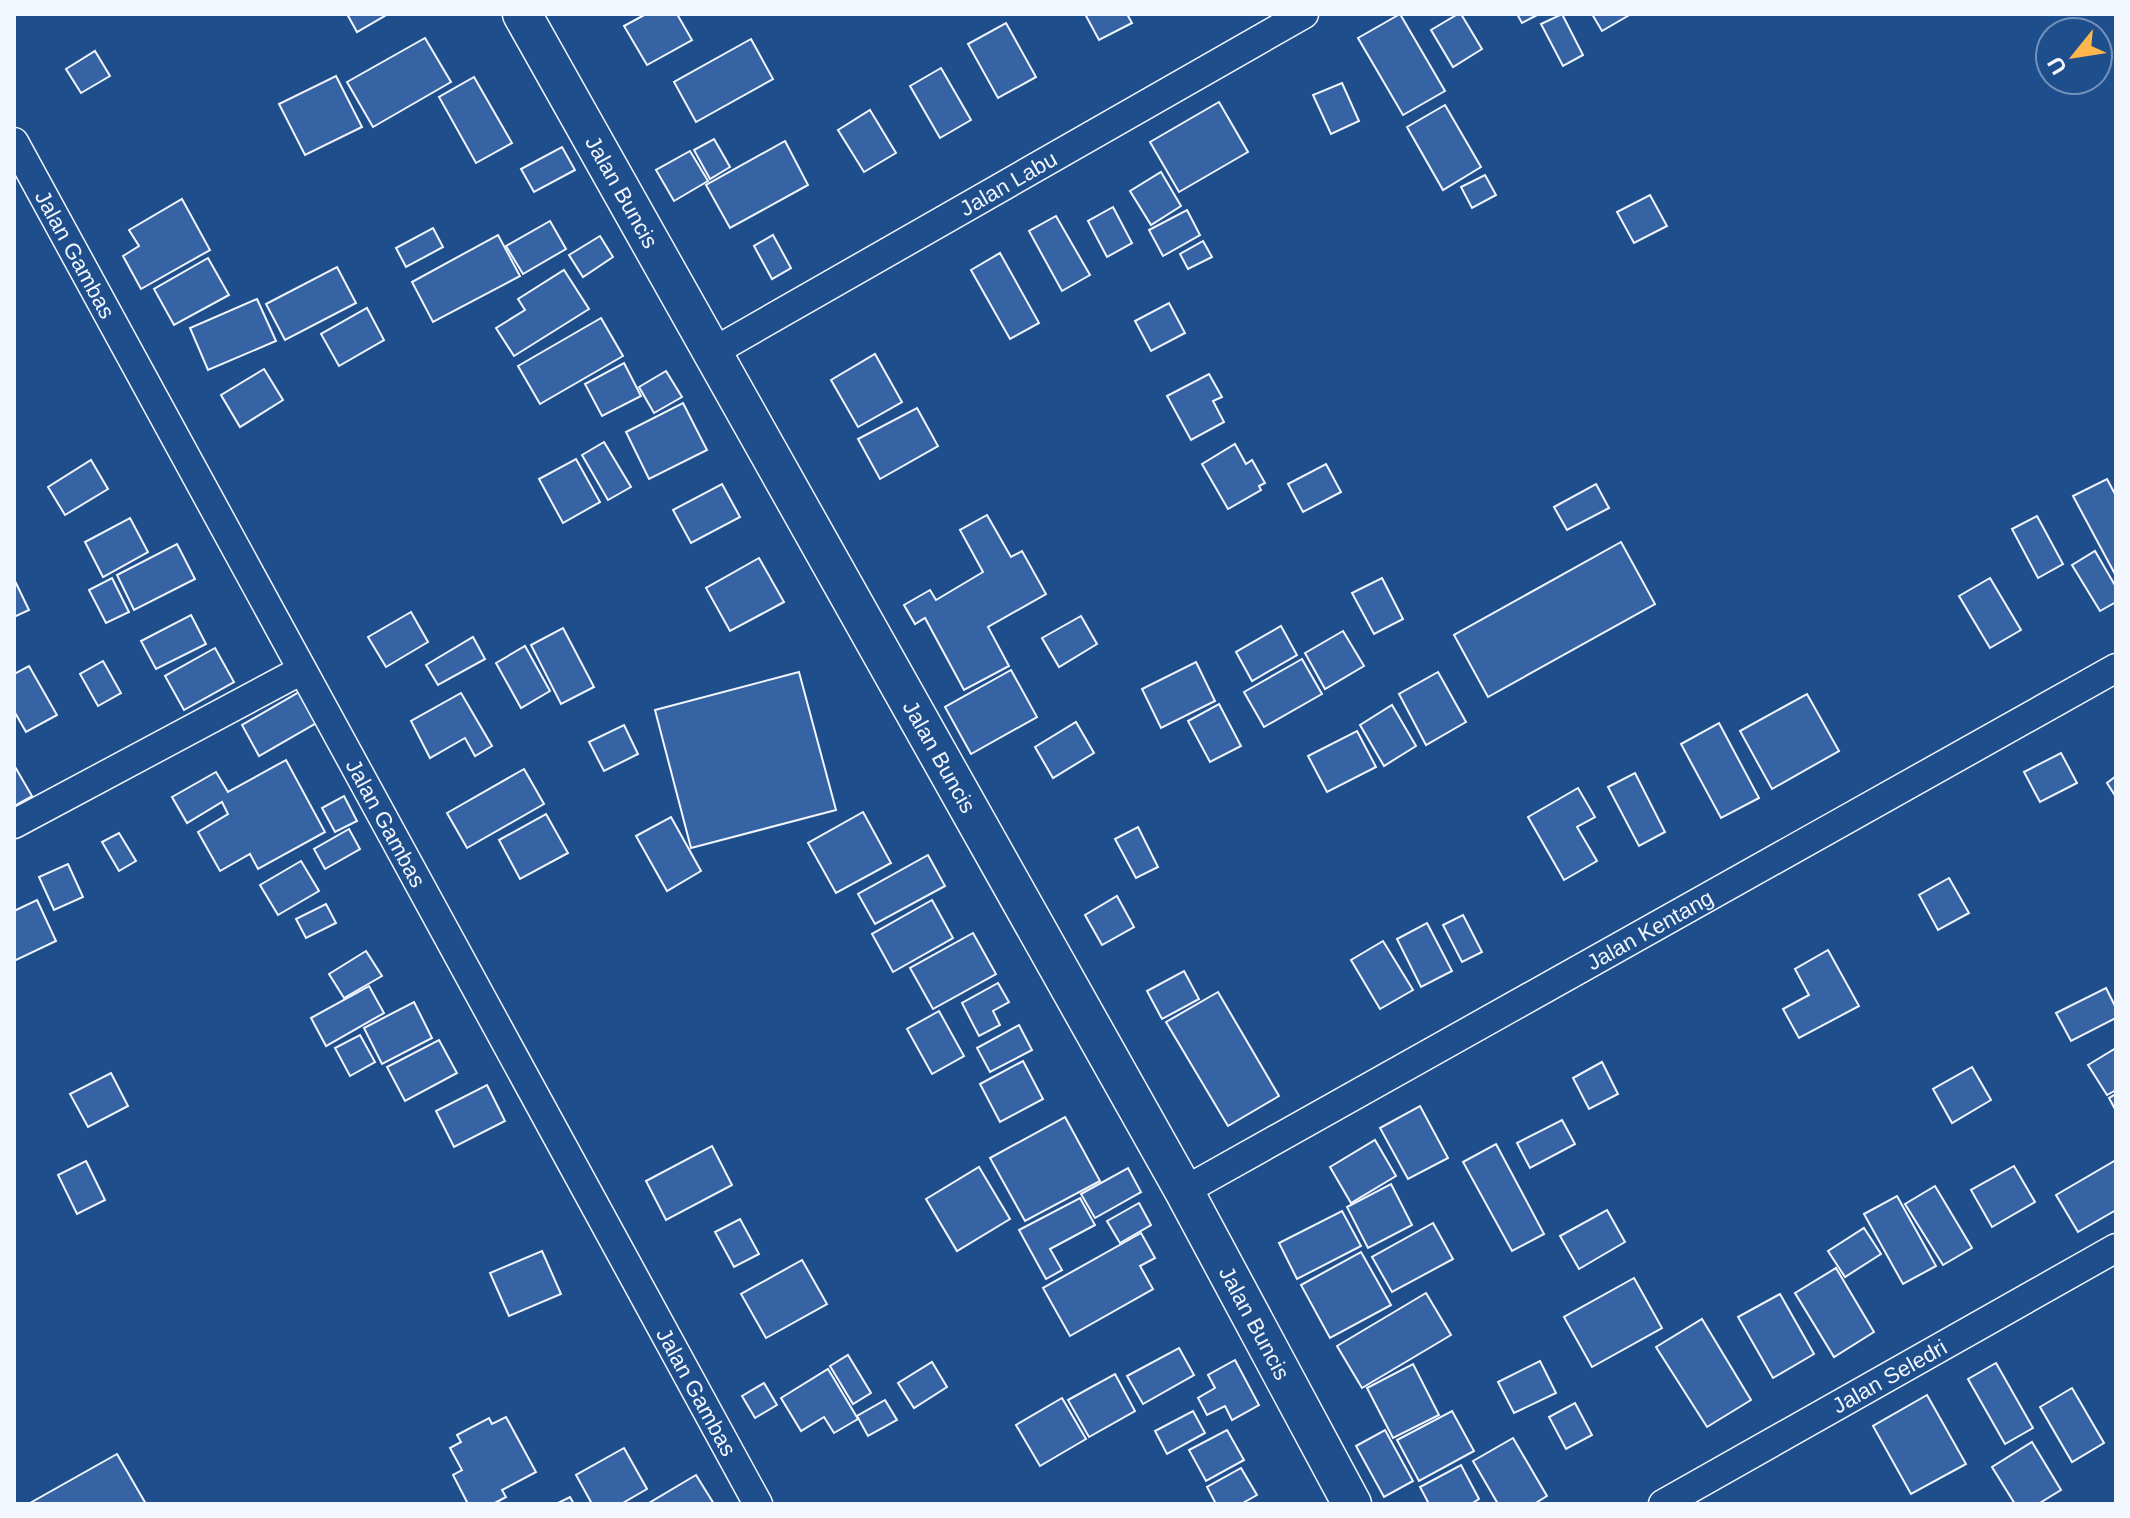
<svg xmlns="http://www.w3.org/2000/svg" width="2130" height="1518" viewBox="0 0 2130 1518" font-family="Arial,sans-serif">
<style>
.building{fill:#3563a3;stroke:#f2f6ff;stroke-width:2}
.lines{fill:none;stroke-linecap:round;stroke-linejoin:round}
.street-casing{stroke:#f2f6ff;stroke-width:31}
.secondary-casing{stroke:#f2f6ff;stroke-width:41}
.street{stroke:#1f4e8c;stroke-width:28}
.secondary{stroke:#1f4e8c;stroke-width:38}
.labels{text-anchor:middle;stroke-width:6;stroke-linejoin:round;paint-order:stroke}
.street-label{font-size:22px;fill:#f2f6ff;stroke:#1f4e8c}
</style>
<rect width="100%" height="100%" fill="#1f4e8c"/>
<g class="building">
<polygon points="347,14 388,14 357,32"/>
<polygon points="646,14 677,14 692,40 647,65 624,26"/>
<polygon points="1085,14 1127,14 1132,23 1099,40"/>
<polygon points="1400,14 1445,91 1403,115 1358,38"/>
<polygon points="1458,14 1461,14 1482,49 1453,67 1431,30"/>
<polygon points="1517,14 1539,14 1522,23"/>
<polygon points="1562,14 1583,55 1563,66 1541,24"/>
<polygon points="1592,14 1631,14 1602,31"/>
<polygon points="1006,23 1036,77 998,98 968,44"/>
<polygon points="425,38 451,82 373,127 347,82"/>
<polygon points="751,39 773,79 696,122 674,82"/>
<polygon points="95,51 110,76 81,93 66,69"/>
<polygon points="941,68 971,120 940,138 910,86"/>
<polygon points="336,76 362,127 305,155 279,104"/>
<polygon points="474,77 512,143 476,163 439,97"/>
<polygon points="1342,83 1359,121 1331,134 1313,95"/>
<polygon points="1219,102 1248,152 1179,192 1150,142"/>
<polygon points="1445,105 1481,167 1443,190 1407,127"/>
<polygon points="870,110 896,153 864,172 838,130"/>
<polygon points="714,139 730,167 710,179 694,150"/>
<polygon points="785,141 808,185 730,228 706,185"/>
<polygon points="562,147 575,170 534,192 521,169"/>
<polygon points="690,151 708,181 674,201 656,170"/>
<polygon points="1161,172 1181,206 1151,225 1130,191"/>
<polygon points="1485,175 1496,195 1472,208 1461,187"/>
<polygon points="1650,195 1667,226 1634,243 1617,212"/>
<polygon points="182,199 210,250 141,289 123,256 139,246 129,230"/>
<polygon points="1113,207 1132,243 1107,257 1088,221"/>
<polygon points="1187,210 1200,235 1163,256 1149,230"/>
<polygon points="1056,216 1090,275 1062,291 1029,231"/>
<polygon points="550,221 566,249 523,274 506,246"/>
<polygon points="433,228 443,247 406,267 396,248"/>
<polygon points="498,235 520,276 433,322 412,282"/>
<polygon points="773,235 791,268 772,279 754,246"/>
<polygon points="600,236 613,257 583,277 569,255"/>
<polygon points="1203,241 1212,257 1188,269 1180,254"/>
<polygon points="1000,253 1039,323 1010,339 971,270"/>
<polygon points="208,258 229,295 174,325 154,289"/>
<polygon points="337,267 356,303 285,340 266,304"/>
<polygon points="564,270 589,309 514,356 496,328 525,310 518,299"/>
<polygon points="257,299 276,341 208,370 190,328"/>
<polygon points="1169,303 1185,333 1151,351 1135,321"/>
<polygon points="367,308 384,340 339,366 321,334"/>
<polygon points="601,318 623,356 540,404 518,366"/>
<polygon points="875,354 902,402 858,427 831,380"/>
<polygon points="624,363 641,396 602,416 585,384"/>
<polygon points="264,369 283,400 240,427 221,395"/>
<polygon points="666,371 682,397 654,413 639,387"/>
<polygon points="1209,374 1222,397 1213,401 1224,422 1191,440 1167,396"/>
<polygon points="683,403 707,450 649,479 626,432"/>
<polygon points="917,408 938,446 880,479 858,439"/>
<polygon points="604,442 631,487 608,500 582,455"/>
<polygon points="1235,444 1246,464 1252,460 1265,483 1259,486 1261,490 1228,509 1202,464"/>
<polygon points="576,459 600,502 563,523 539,479"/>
<polygon points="91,460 108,489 65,515 48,487"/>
<polygon points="1326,464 1341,492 1303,512 1288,484"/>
<polygon points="2107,479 2116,496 2116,576 2073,496"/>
<polygon points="722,484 740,517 691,543 673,510"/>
<polygon points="1596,484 1609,508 1567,530 1554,507"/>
<polygon points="987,515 1011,557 1022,551 1046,594 988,627 1009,666 964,690 925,618 915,624 904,605 930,590 936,600 983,572 960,530"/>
<polygon points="2037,516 2063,564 2038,578 2012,529"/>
<polygon points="130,518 148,552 103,577 85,542"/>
<polygon points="1621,542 1655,604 1488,697 1454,635"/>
<polygon points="177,544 195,579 134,610 117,575"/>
<polygon points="2095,551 2116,587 2116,602 2100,611 2072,565"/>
<polygon points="759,558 784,602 730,631 706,588"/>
<polygon points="112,578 129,612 106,623 89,590"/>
<polygon points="1382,578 1403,619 1374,634 1352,593"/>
<polygon points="1990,578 2021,630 1990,648 1959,596"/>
<polygon points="14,579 29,610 14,617"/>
<polygon points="411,612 428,642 386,667 368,637"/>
<polygon points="191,615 206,644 156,669 141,641"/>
<polygon points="1081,616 1097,644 1059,667 1042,638"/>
<polygon points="1281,626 1297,655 1252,681 1236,652"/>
<polygon points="563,628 594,687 561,704 531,645"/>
<polygon points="1343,631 1364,666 1325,689 1305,653"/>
<polygon points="473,637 485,659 438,685 426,665"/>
<polygon points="525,646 550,691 521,708 496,663"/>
<polygon points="215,648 234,682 184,710 165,676"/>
<polygon points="1302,659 1322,694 1264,727 1244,692"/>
<polygon points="103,661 121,693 98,706 80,674"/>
<polygon points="1196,662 1215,701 1161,728 1142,689"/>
<polygon points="29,666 57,715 26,732 14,711 14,674"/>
<polygon points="1011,670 1037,717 971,754 945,707"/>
<polygon points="799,672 836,810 691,848 655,710"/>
<polygon points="1438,672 1466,722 1426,745 1399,694"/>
<polygon points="301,691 318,722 259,756 242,725"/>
<polygon points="461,693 492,746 475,756 465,738 430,758 411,721"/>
<polygon points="1807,694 1839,751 1772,789 1740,731"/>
<polygon points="1219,704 1241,746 1210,762 1188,721"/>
<polygon points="1392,705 1416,746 1384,766 1360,725"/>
<polygon points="1076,722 1094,753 1053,778 1035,747"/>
<polygon points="1719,723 1759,798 1721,818 1681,744"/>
<polygon points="624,725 638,754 604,771 589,742"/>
<polygon points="1357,731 1376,767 1327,792 1308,756"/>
<polygon points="2061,753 2077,783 2040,802 2024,772"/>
<polygon points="286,760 325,832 258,869 250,854 220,871 198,832 228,814 222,802 187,823 172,797 216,772 228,792"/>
<polygon points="14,765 32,796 14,806"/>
<polygon points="524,769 544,804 467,848 447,813"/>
<polygon points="1635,773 1665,832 1639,846 1608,787"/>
<polygon points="2116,776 2116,797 2107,783"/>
<polygon points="1578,788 1595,817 1577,827 1597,861 1564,880 1528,817"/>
<polygon points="344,796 357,821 335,832 322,808"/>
<polygon points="863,812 891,863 836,893 808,843"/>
<polygon points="546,814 568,853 520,879 499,840"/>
<polygon points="671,817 701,871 667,891 636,836"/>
<polygon points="1138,827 1158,867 1136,878 1115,839"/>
<polygon points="349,829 360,849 325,869 314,849"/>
<polygon points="119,833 136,861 119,871 102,842"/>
<polygon points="928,855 945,886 875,924 858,894"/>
<polygon points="301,861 319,891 278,915 260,885"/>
<polygon points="68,864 83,897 54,910 39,877"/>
<polygon points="1949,878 1969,913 1938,930 1919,895"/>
<polygon points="1117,896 1134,927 1102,945 1085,915"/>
<polygon points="37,900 56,941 14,961 14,911"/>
<polygon points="932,900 953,938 893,972 872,934"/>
<polygon points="326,904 336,923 306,938 296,919"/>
<polygon points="1463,915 1482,952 1462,962 1443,925"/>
<polygon points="1427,923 1452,971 1421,987 1397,939"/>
<polygon points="973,933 996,974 933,1009 910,968"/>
<polygon points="1383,941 1413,990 1380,1009 1351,960"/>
<polygon points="1828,950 1859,1006 1799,1038 1783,1009 1809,995 1795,969"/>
<polygon points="366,951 382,976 344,998 329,974"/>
<polygon points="1184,971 1199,999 1162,1019 1147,991"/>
<polygon points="998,983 1009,1002 993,1011 1000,1025 979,1036 962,1003"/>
<polygon points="369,986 384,1013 326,1046 311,1018"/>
<polygon points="2106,988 2116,1008 2116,1018 2071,1041 2056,1013"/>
<polygon points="1218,992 1279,1096 1228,1126 1166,1022"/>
<polygon points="414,1002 432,1038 382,1064 364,1028"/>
<polygon points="939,1011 964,1056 932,1074 907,1029"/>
<polygon points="1019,1025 1032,1050 990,1072 977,1048"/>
<polygon points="360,1035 375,1062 350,1076 335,1048"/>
<polygon points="439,1040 457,1073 405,1101 387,1067"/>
<polygon points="2116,1048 2116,1090 2107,1095 2088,1065"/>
<polygon points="1023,1061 1043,1099 1000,1122 980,1084"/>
<polygon points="1602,1062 1618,1094 1589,1109 1573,1078"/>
<polygon points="1972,1067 1991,1100 1952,1123 1933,1089"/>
<polygon points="111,1073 128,1106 88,1127 70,1094"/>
<polygon points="487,1085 505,1121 454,1147 436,1111"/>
<polygon points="2116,1094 2116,1111 2109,1098"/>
<polygon points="1420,1106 1448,1158 1408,1179 1380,1128"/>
<polygon points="1065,1117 1100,1181 1025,1221 990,1158"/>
<polygon points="1562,1120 1575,1144 1530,1168 1517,1143"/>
<polygon points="1375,1140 1396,1176 1351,1203 1330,1167"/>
<polygon points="1496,1144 1544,1234 1512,1251 1463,1162"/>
<polygon points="712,1146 732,1185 666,1220 646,1181"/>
<polygon points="2116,1160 2116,1210 2078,1232 2056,1195"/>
<polygon points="86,1161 105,1200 77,1214 58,1175"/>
<polygon points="2014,1166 2035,1202 1992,1227 1971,1190"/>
<polygon points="979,1167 1010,1219 957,1251 926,1199"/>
<polygon points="1128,1168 1141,1192 1095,1218 1081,1194"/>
<polygon points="1391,1184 1412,1225 1368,1248 1347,1207"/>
<polygon points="1935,1186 1972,1248 1943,1265 1905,1204"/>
<polygon points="1897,1196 1936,1266 1903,1284 1864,1214"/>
<polygon points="1080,1198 1095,1225 1050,1249 1062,1270 1046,1279 1019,1230"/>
<polygon points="1139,1203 1151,1225 1120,1243 1107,1221"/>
<polygon points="1607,1210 1625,1242 1579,1269 1560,1236"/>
<polygon points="1342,1211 1361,1246 1297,1279 1279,1243"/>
<polygon points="740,1219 759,1254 734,1267 715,1232"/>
<polygon points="1433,1223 1453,1259 1392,1292 1372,1257"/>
<polygon points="1864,1228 1881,1254 1845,1277 1828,1251"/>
<polygon points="1141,1233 1155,1258 1140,1266 1153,1289 1070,1336 1043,1288"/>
<polygon points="542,1251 561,1294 509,1316 490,1273"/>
<polygon points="1361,1252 1391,1305 1330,1338 1301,1285"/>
<polygon points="802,1260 827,1304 766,1338 741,1294"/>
<polygon points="1836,1268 1874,1332 1834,1357 1795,1293"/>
<polygon points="1634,1278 1662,1328 1592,1367 1564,1317"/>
<polygon points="1426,1293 1451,1335 1362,1388 1337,1346"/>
<polygon points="1780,1294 1814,1354 1773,1378 1738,1317"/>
<polygon points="1702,1319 1751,1400 1707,1427 1656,1347"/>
<polygon points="1179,1348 1194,1375 1143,1404 1127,1376"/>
<polygon points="848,1355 871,1393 853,1404 830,1366"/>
<polygon points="1235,1360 1259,1405 1232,1420 1225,1406 1207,1415 1198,1398 1215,1388 1208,1375"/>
<polygon points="1540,1361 1556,1393 1514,1413 1498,1382"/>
<polygon points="932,1362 947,1387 914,1408 898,1383"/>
<polygon points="1996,1363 2033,1428 2005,1444 1968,1379"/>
<polygon points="1413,1364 1439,1415 1393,1438 1367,1388"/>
<polygon points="828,1369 858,1419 834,1433 824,1417 801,1431 781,1398"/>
<polygon points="1115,1374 1135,1411 1089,1437 1068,1400"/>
<polygon points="764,1383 777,1405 755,1418 742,1396"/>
<polygon points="2072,1388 2104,1443 2072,1462 2040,1407"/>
<polygon points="1927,1395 1966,1464 1911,1494 1873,1426"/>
<polygon points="1062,1398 1086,1439 1040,1466 1016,1425"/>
<polygon points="885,1400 897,1420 868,1436 857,1416"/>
<polygon points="1575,1403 1592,1435 1566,1449 1549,1417"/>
<polygon points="1193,1411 1205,1433 1167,1454 1155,1431"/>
<polygon points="1452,1411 1474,1451 1419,1481 1397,1440"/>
<polygon points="506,1417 536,1472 502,1490 506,1497 493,1504 468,1504 453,1475 462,1470 450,1448 461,1442 457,1435 489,1418 492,1424"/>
<polygon points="1227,1430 1244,1460 1206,1481 1189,1450"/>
<polygon points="1385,1430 1413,1481 1384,1497 1356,1446"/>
<polygon points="1513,1438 1547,1496 1534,1504 1498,1504 1473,1461"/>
<polygon points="2032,1442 2061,1490 2038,1504 2015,1504 1992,1467"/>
<polygon points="624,1448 647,1489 621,1504 592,1504 576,1475"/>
<polygon points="117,1454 146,1504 30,1504 30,1503"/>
<polygon points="1461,1465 1479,1499 1471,1504 1429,1504 1420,1487"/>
<polygon points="1241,1468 1257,1495 1241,1504 1216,1504 1207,1487"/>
<polygon points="696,1475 714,1504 650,1504 649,1503"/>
<polygon points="570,1497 574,1504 556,1504"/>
</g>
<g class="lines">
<g class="street-casing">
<g id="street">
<path id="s1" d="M14 142 758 1504"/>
<path id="s2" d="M713 352 1304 14"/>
<polyline points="14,824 302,670"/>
<path id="s3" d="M1184 1191 2116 668"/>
<path id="s4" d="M1663 1504 2116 1248"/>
</g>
</g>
<g class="secondary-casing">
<g id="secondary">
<path id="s5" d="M522 14 1184 1191 1352 1504"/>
</g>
</g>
<use href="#street" class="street"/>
<use href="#secondary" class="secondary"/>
</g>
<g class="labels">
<g class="street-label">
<text dy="8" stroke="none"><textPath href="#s2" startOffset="340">Jalan Labu</textPath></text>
<text dy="8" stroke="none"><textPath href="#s5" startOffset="204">Jalan Buncis</textPath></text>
<text dy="8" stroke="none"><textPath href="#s1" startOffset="128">Jalan Gambas</textPath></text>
<text dy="8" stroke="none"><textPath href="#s5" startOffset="852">Jalan Buncis</textPath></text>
<text dy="8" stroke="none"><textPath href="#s1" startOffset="776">Jalan Gambas</textPath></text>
<text dy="8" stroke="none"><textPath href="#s3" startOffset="534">Jalan Kentang</textPath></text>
<text dy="8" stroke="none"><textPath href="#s5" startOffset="1500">Jalan Buncis</textPath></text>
<text dy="8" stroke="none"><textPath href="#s4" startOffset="260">Jalan Seledri</textPath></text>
<text dy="8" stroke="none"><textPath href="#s1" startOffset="1424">Jalan Gambas</textPath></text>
</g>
</g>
<rect width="2130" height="1518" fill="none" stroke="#f2f6ff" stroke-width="32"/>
<g transform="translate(2074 56) rotate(240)"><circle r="38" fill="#1f4e8c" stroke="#7391ba" stroke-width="2"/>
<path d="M0-6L14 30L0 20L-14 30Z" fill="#ffb74d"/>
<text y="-12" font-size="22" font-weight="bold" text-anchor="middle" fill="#f2f6ff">U</text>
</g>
</svg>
